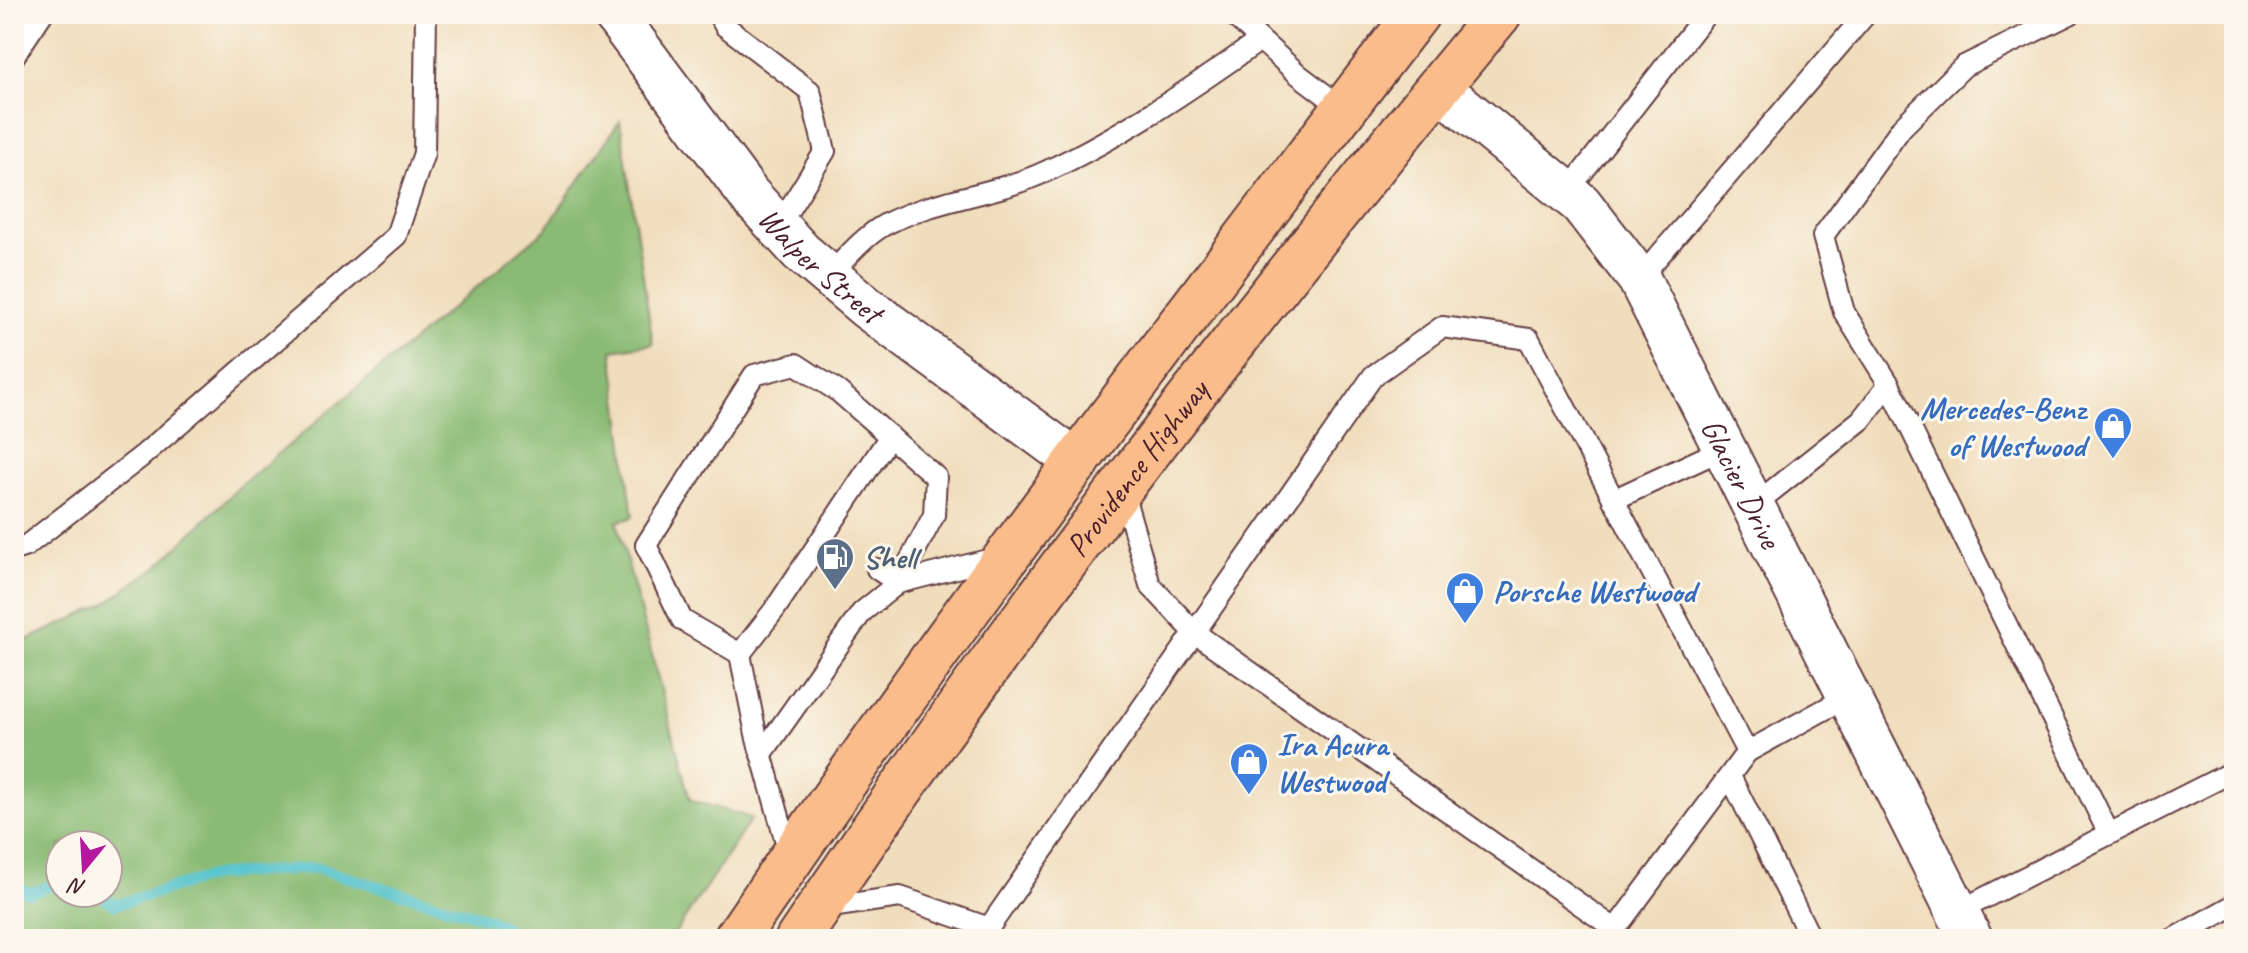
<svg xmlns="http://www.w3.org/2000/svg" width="2248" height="953" viewBox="0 0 2248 953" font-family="Caveat,sans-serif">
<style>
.forest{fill:#8abb74;stroke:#6a6d50;stroke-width:2;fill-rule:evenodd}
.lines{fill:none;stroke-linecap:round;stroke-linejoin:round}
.stream{stroke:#55c3cc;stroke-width:11}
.service-casing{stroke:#633c41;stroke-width:24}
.minor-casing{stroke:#633c41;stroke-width:46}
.primary-casing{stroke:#633c41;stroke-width:48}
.service{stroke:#fff;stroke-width:20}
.minor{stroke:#fff;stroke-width:42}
.primary{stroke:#f9bc8a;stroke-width:44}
.labels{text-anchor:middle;stroke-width:6;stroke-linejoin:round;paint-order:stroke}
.street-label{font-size:32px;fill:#4a1f2b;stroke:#fbf7ec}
.shop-label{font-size:32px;font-weight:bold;fill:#366cbe;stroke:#fbf7ec;text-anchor:start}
.service-label{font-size:32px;font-weight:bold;fill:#4e5e75;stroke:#fbf7ec;text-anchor:start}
</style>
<rect width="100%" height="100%" fill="#fbf7ec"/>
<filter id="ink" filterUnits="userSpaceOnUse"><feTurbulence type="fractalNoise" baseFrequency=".0125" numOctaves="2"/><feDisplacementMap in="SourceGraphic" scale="16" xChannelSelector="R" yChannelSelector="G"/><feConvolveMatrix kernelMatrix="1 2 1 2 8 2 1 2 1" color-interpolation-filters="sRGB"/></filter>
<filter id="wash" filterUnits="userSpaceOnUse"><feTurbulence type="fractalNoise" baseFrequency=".006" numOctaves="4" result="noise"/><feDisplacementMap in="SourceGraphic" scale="32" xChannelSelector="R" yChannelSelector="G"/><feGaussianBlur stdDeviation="1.8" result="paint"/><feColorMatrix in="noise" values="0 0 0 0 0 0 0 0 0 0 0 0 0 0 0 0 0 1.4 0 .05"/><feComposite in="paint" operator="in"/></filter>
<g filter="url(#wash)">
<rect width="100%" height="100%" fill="#f0ddbc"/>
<path class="forest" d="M620 121 653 344 612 350 633 517 617 522 690 800 752 818 671 939H14V646L103 605 158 566 239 487 545 230ZM60 845H108V893H60Z"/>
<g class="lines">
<g class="stream">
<polyline points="14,887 31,893 60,882"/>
<polyline points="98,893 115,905 216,875 316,868 489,919 527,939"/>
</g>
</g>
</g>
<g filter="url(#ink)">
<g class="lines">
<g class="service-casing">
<g id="service">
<polyline points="718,14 725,26 810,91 825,151 777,229"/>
<polyline points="1232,14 1299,75 1344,109"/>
<polyline points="2070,14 1964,66 1902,127 1823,236 1844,312 1889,384 2109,834 2234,771"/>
<polyline points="14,56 42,14"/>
<polyline points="1567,192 1706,14"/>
<path d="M828 277C845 259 864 236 886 224 937 198 996 195 1047 171 1122 136 1192 88 1259 41"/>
<polyline points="1639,279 1866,14"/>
<polyline points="1122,489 1150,585 1195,633 1615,929"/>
<polyline points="1613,500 1725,448"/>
<polyline points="1754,505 1861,420 1889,384"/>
<polyline points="14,550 26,546 142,456 396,236 424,153 426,14"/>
<polyline points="877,569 898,583 999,557"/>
<polyline points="740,654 682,620 646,545 754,375 796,364 839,392 936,477 934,515 898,583 862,612 761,755"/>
<polyline points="1731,778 1811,939"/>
<polyline points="790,856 757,739 740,654 775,609 890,436"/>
<polyline points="823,908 900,897 989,928"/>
<polyline points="1957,912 2109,834"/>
<polyline points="981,939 1373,376 1442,327 1529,339 1747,752"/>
<polyline points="1608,939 1747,752 1849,696"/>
<polyline points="2173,939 2234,905"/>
</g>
</g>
<g class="minor-casing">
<g id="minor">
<path id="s1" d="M614 14 749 195 801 252 866 307 1078 463"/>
<path id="s2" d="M1438 87 1581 204 1639 279 1971 939"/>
</g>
</g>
<g class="primary-casing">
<g id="primary">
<path d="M736 939C951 622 1184 317 1417 14"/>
<path id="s3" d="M798 939C1013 618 1252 311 1499 14"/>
</g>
</g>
<use href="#service" class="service"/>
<use href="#minor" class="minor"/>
<use href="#primary" class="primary"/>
</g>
</g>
<defs>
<g id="shop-pin" transform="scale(2)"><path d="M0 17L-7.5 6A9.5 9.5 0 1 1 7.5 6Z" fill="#3f7fe0" stroke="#fbf7ec"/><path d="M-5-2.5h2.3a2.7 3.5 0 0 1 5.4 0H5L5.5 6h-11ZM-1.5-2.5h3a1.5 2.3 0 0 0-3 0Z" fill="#fff"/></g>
<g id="fuel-pin" transform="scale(2)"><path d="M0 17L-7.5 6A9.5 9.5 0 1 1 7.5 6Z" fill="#5c6f8a" stroke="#fbf7ec"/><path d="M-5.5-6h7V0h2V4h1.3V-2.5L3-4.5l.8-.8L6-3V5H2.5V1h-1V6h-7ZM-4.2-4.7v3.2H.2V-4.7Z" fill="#fff"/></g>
</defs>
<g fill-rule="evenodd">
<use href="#shop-pin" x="2113" y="426"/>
<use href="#fuel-pin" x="835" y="557"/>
<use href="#shop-pin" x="1465" y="591"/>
<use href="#shop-pin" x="1249" y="762"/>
</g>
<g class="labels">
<g class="street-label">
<text dy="11" stroke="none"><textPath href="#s1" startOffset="326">Walper Street</textPath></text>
<text dy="11" stroke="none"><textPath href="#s3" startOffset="580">Providence Highway</textPath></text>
<text dy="11" stroke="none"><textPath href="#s2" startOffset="508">Glacier Drive</textPath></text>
</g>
<g class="shop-label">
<text x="2085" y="419" text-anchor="end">Mercedes-Benz<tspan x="2085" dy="37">of Westwood</tspan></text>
<text x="1493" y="602">Porsche Westwood</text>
<text x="1277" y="755">Ira Acura<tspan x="1277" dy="37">Westwood</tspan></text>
</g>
<g class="service-label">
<text x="863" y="568">Shell</text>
</g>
</g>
<rect width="2248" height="953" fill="none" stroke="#fbf7ec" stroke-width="48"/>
<g transform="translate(84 869) rotate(198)"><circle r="38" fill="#fbf7ec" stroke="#b4a19f" stroke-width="2"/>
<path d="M0-6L14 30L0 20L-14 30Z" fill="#b5179e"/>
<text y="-12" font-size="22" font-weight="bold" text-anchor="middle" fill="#4a1f2b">N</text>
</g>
</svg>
